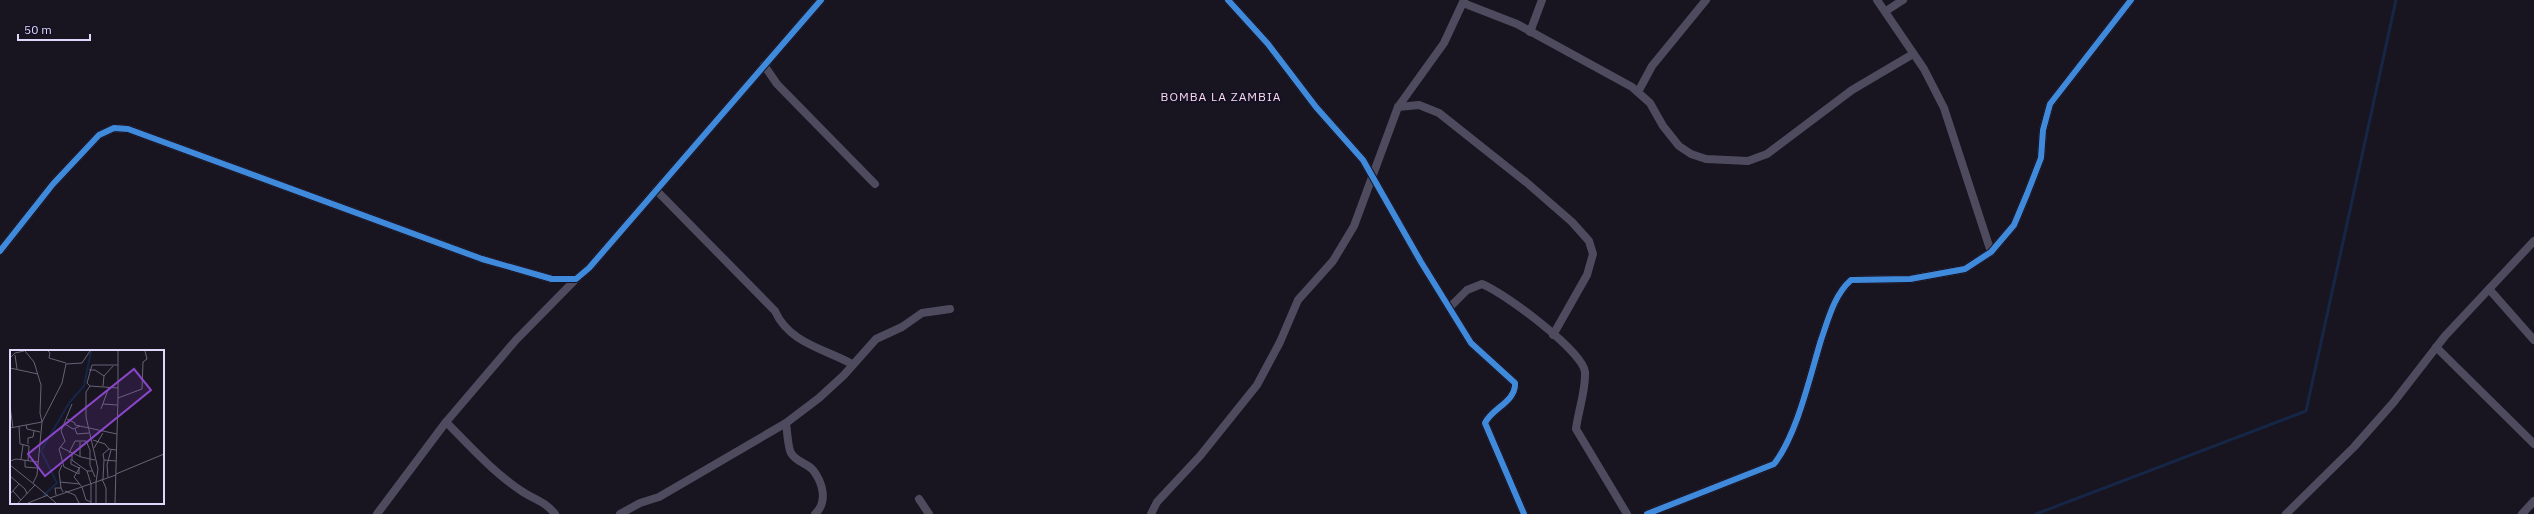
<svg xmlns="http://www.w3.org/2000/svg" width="2534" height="514" viewBox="0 0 2534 514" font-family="'IBM Plex Sans',sans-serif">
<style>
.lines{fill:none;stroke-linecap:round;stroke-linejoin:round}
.stream{stroke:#162646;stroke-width:3}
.minor{stroke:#4e4b5f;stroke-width:8}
.cycleway-casing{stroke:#151124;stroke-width:8}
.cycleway{stroke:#408adc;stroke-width:6}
.labels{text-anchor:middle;stroke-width:4;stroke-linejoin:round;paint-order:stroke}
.quarter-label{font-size:12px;letter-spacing:1px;fill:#fbdaee;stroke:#151124}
.inset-river{fill:none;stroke:#162646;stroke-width:2}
.inset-road{fill:none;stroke:#676378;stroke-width:1}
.view{fill:#8a46c8;fill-opacity:0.15;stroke:#8a46c8;stroke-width:2}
.inset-edge{fill:none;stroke:#ded9fb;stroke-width:2}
</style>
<rect width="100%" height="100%" fill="#181520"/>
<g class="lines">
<polyline class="stream" points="2036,514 2306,411 2396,0"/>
<g class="minor">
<path d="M1228 0 1268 44 1316 107 1363 160 1421 262 1471 343 1515 383C1516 402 1492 408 1485 423L1524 514"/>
<polyline points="1877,0 1924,69 1944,108 1991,252"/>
<polyline points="1463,3 1517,24 1632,87 1650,103 1663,126 1679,146 1691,154 1706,159 1748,161 1767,154 1852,90 1913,54"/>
<polyline points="1886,11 1903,0"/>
<polyline points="1530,32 1542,0"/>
<polyline points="764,65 777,84 875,184"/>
<polyline points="1638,92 1652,66 1706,0"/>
<polyline points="1398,107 1419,105 1439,113 1526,182 1572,222 1589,241 1593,254 1587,275 1553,335"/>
<path d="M656 190 775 311C789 343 825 349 852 364"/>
<polyline points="0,251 53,184 99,135 114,128 128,129 482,259 552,279 576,279 589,268 821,0"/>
<polyline points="2489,289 2534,340"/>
<path d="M1450 307 1467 290 1482 284C1503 292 1583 351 1585 372 1586 390 1578 412 1576 429L1627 514"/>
<polyline points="2436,347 2534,444"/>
<path d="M446 422C469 445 493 472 520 490 534 500 544 500 555 514"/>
<path d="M786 423C787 430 788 448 791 453 796 462 807 463 813 470 823 483 828 502 815 514"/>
<polyline points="919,499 929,514"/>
<polyline points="377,514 446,422 516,340 576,279"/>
<polyline points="620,514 640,503 659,497 786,423 819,398 844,375 876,339 902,327 922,313 950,309"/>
<polyline points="1151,514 1157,502 1200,456 1257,385 1280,342 1298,300 1333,261 1354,226 1398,107 1444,43 1464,0"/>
<path d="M1647 514 1774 464C1797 435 1810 376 1821 340 1828 320 1834 295 1851 280L1910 279 1965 269 1991 252 2014 225 2027 194 2041 158 2043 130 2050 104 2131 0"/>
<polyline points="2286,514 2354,447 2393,403 2445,336 2534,241"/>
<polyline points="2522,514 2534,501"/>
</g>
<g class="cycleway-casing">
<g id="cycleway">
<path d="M1228 0 1268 44 1316 107 1363 160 1421 262 1471 343 1515 383C1516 402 1492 408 1485 423L1524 514"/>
<polyline points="0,251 53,184 99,135 114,128 128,129 482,259 552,279 576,279 589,268 821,0"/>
<path d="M1647 514 1774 464C1797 435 1810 376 1821 340 1828 320 1834 295 1851 280L1910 279 1965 269 1991 252 2014 225 2027 194 2041 158 2043 130 2050 104 2131 0"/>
</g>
</g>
<use href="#cycleway" class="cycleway"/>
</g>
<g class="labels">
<g class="quarter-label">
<text x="1221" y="101">BOMBA LA ZAMBIA</text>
</g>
</g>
<g transform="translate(10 350)">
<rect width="154" height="154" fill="#181520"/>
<path class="inset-river" d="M33 146 47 133 31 101 59 53 74 36 81 1"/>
<path class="inset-road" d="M15 1 24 12 31 35 30 63 32 72M38 1 40 3 39 8 56 13M5 5 7 19M0 8 5 3 14 1M0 18 28 24M79 20H85L94 26M80 36 77 33 82 15H108M93 36 94 26 103 16M108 48V1M62 54 51 81 55 91 49 99 54 117 69 124V117M93 54 107 55M0 56 3 78M91 59 99 37M57 69 65 73V75L107 84M55 74 63 79 70 76M16 75 17 79 30 82M9 76 10 94 19 96 18 111M0 78 32 72M65 79 67 84 79 83M83 90 95 94 99 99 106 100M76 91 80 100V115L85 127M70 92V107M18 94V88L23 87 24 81M50 97 71 107 85 110M84 98 93 83M99 99 93 104 94 110 106 111M59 103 65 91H76M62 104V110L77 121H82M11 109 13 95M61 109V114L69 118M15 110V117L27 118M0 111 6 109 28 112M0 115 25 135 8 153M70 117 64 127 72 137M77 121 81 134V153M106 124 154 104M0 126 15 139 17 144M98 127 97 115 101 100M92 129 96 138V153M93 129 94 110M50 132 70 134M86 132 88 119 76 67V42L80 36 108 38M86 132V153M23 133 27 125 32 72 52 33 56 14 72 13 80 1M25 135 46 153M72 137 76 150 81 152M51 138 49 122 52 115M3 141 11 150M55 141 65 145 69 153M0 144 9 134M46 145 45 138H51L53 142M40 148 106 125M18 153 38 145M105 153 108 48 132 39 133 12 137 9 135 1"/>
<path class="view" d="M124 19 141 40 35 126 18 104Z"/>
<rect width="154" height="154" class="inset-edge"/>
</g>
<path d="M18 34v6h72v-6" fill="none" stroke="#ded9fb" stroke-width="2"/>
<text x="24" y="34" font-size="12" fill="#ded9fb" stroke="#151124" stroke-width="3" paint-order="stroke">50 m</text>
</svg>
